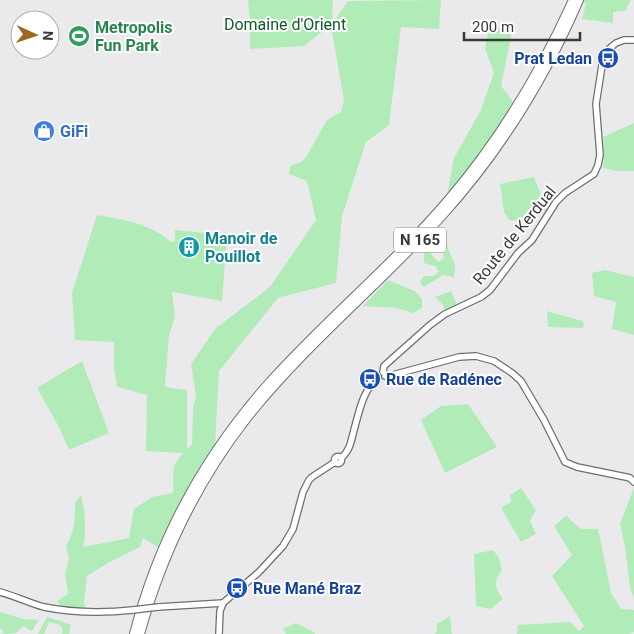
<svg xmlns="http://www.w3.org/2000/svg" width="634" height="634" viewBox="0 0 634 634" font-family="Roboto,sans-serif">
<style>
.green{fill:#b1ecb8}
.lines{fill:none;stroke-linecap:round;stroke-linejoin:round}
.secondary-casing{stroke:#6e6e70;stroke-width:8}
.highway-casing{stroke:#6e6e70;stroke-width:10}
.secondary{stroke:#fff;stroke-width:5.5}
.highway{stroke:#fff;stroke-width:8}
.secondary-bridge-casing{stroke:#6e6e70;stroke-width:8;stroke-linecap:butt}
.secondary-bridge{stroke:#fff;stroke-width:5.5}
.labels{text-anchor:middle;stroke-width:4;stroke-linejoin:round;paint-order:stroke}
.shield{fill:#fff;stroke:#747474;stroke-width:1}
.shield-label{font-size:15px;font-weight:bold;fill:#383939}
.park-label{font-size:16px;fill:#0f5923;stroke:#fff}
.leisure-label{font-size:16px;font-weight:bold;fill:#27864d;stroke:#fff;text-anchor:start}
.transit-label{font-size:16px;font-weight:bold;fill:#164399;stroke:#fff;text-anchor:start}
.shop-label{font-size:16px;font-weight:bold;fill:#366cbe;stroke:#fff;text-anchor:start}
.street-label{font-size:16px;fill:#383939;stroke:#fff}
.culture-label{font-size:16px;font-weight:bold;fill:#0d838f;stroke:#fff;text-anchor:start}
</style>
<rect width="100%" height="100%" fill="#eaeaec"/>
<g class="green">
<path d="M248 0H333L332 24 348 1 441 0 439 29 401 27 389 125 366 142 342 216 336 283 285 296 278 298 219 371 215 446 184 497 159 548 143 538 140 547 108 563 87 576 84 603 88 612 64 610 57 601 68 594 65 574 69 559 66 546C75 531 75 519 75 502L81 495C85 512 87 530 83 547L129 538 134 509 152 497 173 493C174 476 170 466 183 453L146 451 147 395 117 387 114 368V342L75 340 72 293 97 215C125 220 149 223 171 242L175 241V230L227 235 222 301 172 292 175 317 169 335 165 387 187 390V449L192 444 193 408 196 396 191 364 216 328 270 287 316 220 307 181 289 174 290 166 301 162 306 157 327 120 341 112 344 101 331 25 304 46 250 49V21Z"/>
<polygon points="580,0 631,0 625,11 613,12 613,23 582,19 586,4"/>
<polygon points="514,22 501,86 515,104 484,149 447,195 454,158 481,110 494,72 485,49 488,33"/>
<polygon points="634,123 634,171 618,171 603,168 604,156 603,137"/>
<polygon points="534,177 547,210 533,221 509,220 504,212 500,184"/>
<polygon points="440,229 455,265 454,277 443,275 424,287 420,282 424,276 433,276 439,272 435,266 424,263 424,246 438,262 444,258 441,240 437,234"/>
<polygon points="605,270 634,277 634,335 612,329 616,302 594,296 592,273"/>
<polygon points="388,280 415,291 422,299 422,308 413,313 396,308 363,306"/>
<polygon points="451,291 457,305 445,311 443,305 435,297"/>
<polygon points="547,311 582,321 584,324 583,328 548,327"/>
<polygon points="82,361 109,433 69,450 59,427 37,388"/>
<polygon points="468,404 497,447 445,473 421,420 441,406"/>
<polygon points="521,488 536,510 530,521 536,534 521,542 501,508 511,502 510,495"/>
<polygon points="634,488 634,599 630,587 625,547 620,524"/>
<polygon points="566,516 581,529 598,529 611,593 621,609 634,610 634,632 628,634 517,634 518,625 570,622 579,631 584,626 552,576 572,555 554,526"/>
<path d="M493 550 499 558 502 570C493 583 494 586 503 599L490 609 476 606 474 554Z"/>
<polygon points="0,612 24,619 38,620 32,631 23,626 16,633 6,634 2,633 3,630 0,629"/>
<polygon points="450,616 452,634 434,634 437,632 437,624"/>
<polygon points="47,617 61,621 71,625 69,634 62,634 63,630 60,625 49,622 44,634 38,634"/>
<polygon points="296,623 314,632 315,634 286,634 283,629"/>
</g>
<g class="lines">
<g class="secondary-casing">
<g id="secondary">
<polyline points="383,372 384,366 430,325 445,314 481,297 490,290 518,253 532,240 556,202 565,193 594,174 598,165 600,155 596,104 603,59 610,48 616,43 624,40 634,40"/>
<polyline points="385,376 389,376 459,357 476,356 494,361 512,373 521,381 544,420 565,462 577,467 626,477 630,478 634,482"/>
<circle cx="338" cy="460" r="3.5"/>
<path d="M341 458C350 451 351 441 354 430 359 412 363 390 378 377"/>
<path d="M0 592C15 596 29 603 44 607 74 613 103 613 133 610"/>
<polyline points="158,607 223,603"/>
<polyline points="219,634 220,611 223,603 259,572 283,546 293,529 303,492 309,480 312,477 335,462"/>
</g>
</g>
<g class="highway-casing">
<g id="highway">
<path d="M134 634C158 541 204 456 268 384 325 320 393 265 449 199 501 138 540 73 573 0"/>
<path d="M140 634C162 555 197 482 247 418 305 345 378 286 441 217 499 153 545 79 579 0"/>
</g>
</g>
<use href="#secondary" class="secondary"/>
<use href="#highway" class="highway"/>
<g class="secondary-bridge-casing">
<polyline id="secondary-bridge" points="133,610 158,607"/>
</g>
<use href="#secondary-bridge" class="secondary-bridge"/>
</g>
<defs>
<g id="stadium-disc" transform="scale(1.125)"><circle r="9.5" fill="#2e9e5b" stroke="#fff"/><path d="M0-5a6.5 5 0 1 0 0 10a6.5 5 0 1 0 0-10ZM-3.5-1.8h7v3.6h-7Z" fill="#fff"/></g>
<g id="bus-disc" transform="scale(1.125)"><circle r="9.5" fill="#1a4fb4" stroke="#fff"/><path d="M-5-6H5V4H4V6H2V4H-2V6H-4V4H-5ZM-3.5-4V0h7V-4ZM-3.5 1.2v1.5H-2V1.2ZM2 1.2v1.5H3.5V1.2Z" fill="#fff"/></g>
<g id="shop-disc" transform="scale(1.125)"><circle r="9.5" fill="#3f7fe0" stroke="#fff"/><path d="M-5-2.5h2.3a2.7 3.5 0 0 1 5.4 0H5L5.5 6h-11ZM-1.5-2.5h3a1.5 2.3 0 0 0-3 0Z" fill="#fff"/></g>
<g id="building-disc" transform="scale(1.125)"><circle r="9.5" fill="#0f9aa8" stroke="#fff"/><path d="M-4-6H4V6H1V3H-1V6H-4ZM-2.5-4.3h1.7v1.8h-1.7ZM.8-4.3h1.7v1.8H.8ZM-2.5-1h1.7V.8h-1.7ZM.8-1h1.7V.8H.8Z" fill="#fff"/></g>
</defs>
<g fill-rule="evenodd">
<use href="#stadium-disc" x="79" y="36"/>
<use href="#bus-disc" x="608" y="58"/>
<use href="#shop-disc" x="44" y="131"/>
<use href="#building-disc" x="189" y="247"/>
<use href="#bus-disc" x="370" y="379"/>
<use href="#bus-disc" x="237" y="588"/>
</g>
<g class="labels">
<rect class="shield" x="394" y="227.5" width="52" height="25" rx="4"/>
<g class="shield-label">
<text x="420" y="245">N 165</text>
</g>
<g class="park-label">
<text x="285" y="30">Domaine d'Orient</text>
</g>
<g class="leisure-label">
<text x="95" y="33">Metropolis<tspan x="95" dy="18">Fun Park</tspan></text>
</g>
<g class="transit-label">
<text x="592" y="64" text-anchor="end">Prat Ledan</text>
<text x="386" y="385">Rue de Radénec</text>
<text x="253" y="594">Rue Mané Braz</text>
</g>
<g class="shop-label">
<text x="60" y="137">GiFi</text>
</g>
<g class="street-label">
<text transform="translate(514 235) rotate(-51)" y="6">Route de Kerdual</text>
</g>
<g class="culture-label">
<text x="205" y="244">Manoir de<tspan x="205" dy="18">Pouillot</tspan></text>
</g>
</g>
<g transform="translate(35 35) rotate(93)"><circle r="24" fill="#ffffff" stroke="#afb0b0"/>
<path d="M0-4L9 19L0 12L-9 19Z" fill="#9f6525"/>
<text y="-8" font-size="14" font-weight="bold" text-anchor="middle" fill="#383939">N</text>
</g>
<path d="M464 32v8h116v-8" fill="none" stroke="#383939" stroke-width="2.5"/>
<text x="472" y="32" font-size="15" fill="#383939" stroke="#ffffff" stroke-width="4" paint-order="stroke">200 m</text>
</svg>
